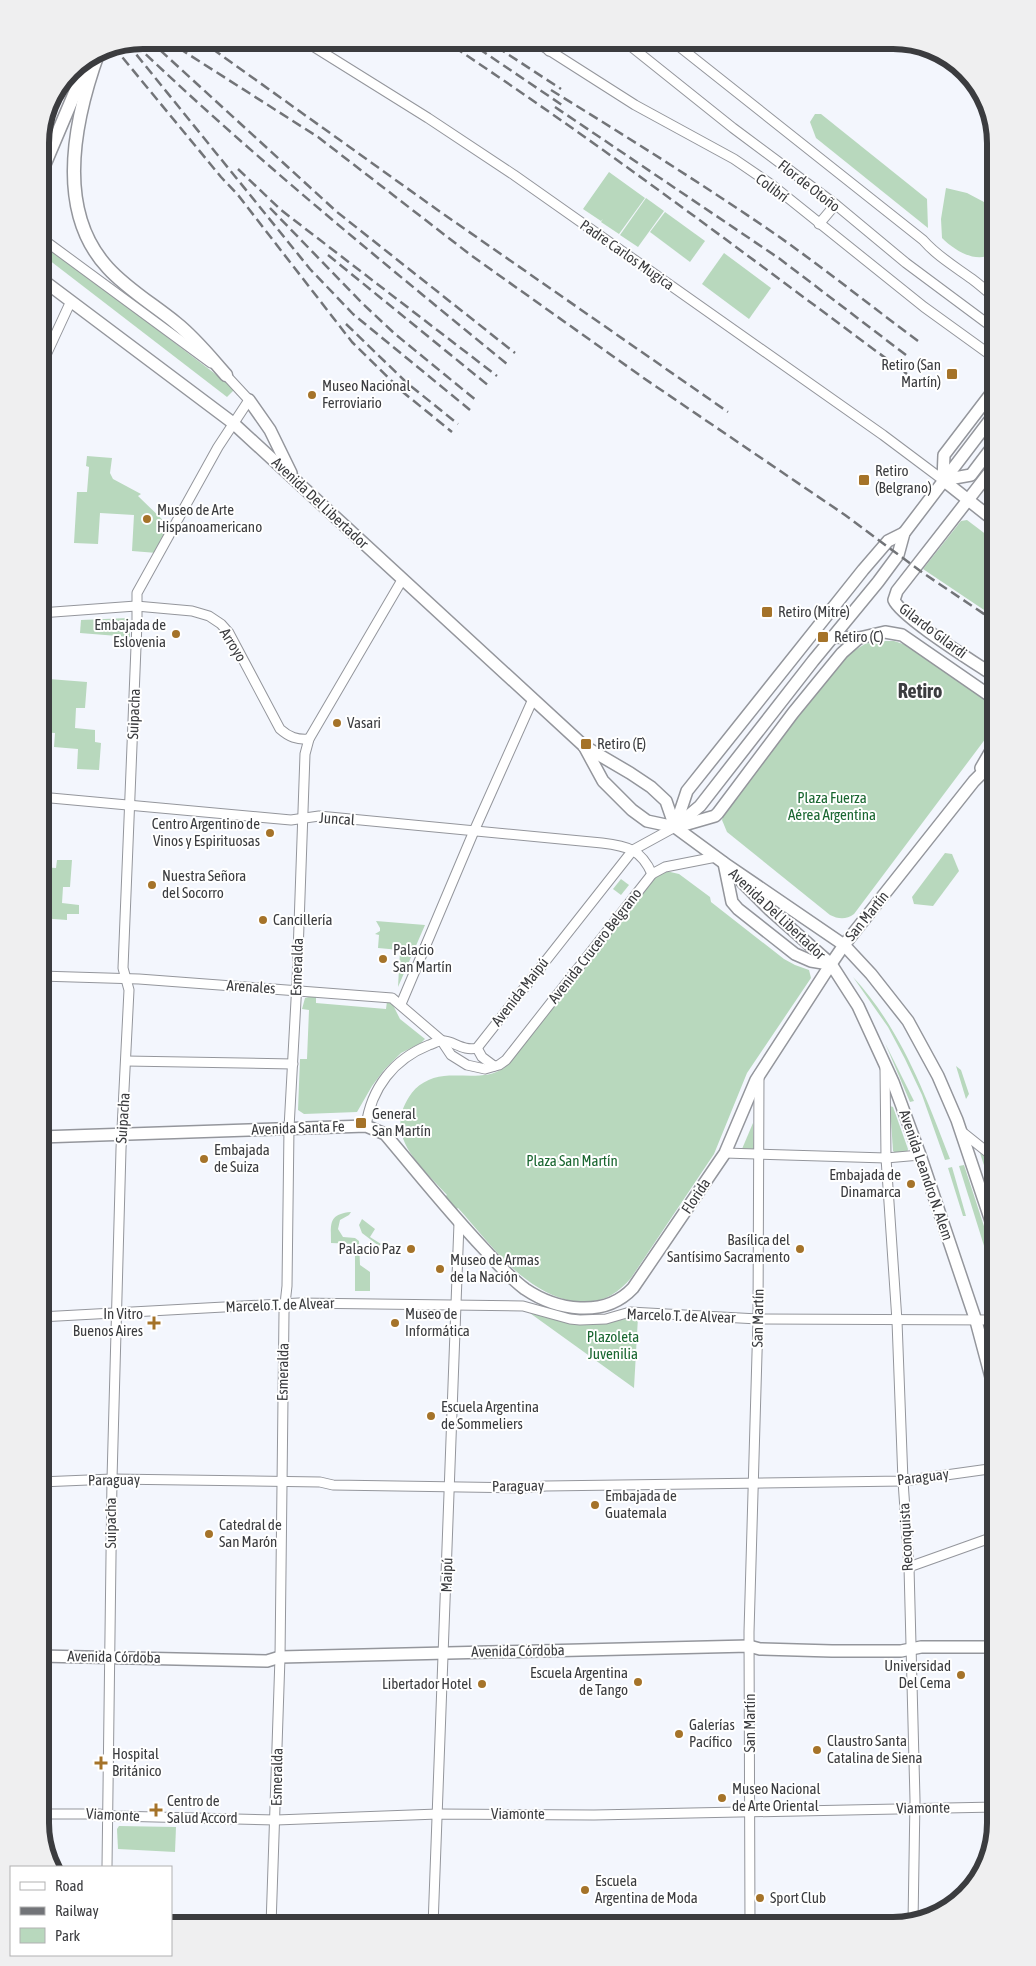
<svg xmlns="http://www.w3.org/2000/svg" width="1036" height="1966" viewBox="0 0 1036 1966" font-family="'Asap Condensed',sans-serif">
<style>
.green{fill:#b8d8bd}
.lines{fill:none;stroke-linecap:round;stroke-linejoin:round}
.minor-casing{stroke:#94969c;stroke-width:11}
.major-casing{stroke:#94969c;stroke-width:14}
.highway-casing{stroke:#94969c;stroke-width:15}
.minor{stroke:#fff;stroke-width:9}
.major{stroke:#fff;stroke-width:11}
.highway{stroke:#fff;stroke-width:12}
.rail{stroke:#727478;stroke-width:2.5;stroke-dasharray:10 5;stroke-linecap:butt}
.poi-dot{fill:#a57329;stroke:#fff;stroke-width:2}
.labels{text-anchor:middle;stroke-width:4;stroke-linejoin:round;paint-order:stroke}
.street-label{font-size:15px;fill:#3b3c3f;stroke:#fff}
.poi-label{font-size:15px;fill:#3b3c3f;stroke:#fff;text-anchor:start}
.park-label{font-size:15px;fill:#196630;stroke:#fff}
.district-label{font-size:20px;font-weight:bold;fill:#3b3c3f;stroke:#fff}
.rim{fill:none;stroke:#3b3c3f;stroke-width:6}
</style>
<rect width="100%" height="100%" fill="#f3f6fd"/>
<g class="green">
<polygon points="815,114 821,114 927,199 928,228 816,138 810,122"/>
<polygon points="609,172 645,198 619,234 601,222 603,219 601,221 583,209"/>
<path d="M946 188 967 193 984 202 989 197 996 201V251C979 266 955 251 942 238L941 219Z"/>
<polygon points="646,198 664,211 638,247 620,235"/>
<polygon points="665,212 705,241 690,262 650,232"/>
<polygon points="40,240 235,389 227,397 40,253"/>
<polygon points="724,253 771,288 749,319 702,284"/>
<polygon points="87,456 112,458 110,473 113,479 141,494 138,496 170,527 157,553 132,551 134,515 100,513 98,544 74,543 77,492 87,492 89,467 86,466"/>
<path d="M996 475V500L990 495C989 486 991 482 996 475Z"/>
<polygon points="967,520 996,542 996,618 923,569 961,521"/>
<polygon points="128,618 130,621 130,637 80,633 81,620"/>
<path d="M876 641H894L912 647 988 701C993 713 992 726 986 738L854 914C846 920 838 919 830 915L727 832 722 820 725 810 847 655 865 644Z"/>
<polygon points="49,679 87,682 85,708 76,708 75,728 95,730 95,742 101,743 99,770 77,769 78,749 54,747 55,733 40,732 40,704 48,704"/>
<polygon points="945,853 952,854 959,871 933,906 914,904 912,897"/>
<polygon points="57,860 72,860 70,887 63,887 62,903 79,905 79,914 67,914 67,920 40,918 40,867 56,868"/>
<path d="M666 871 679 874 710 897 711 902 784 959 795 965 809 970 811 978 747 1073 714 1154 631 1278C617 1294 603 1303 583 1301L582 1306 567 1305V1300C519 1287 490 1243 458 1208L453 1212 442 1199 447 1195C422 1167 383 1137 409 1097 416 1085 430 1077 444 1076 464 1074 486 1080 504 1068L584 969 654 877Z"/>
<polygon points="621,879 629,885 621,895 613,889"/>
<polygon points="376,921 425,925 398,987 400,950 378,948 379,935 375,934 380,931 380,928"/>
<path d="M853 977C901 1029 925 1094 950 1159L945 1160 922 1095 905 1059 888 1027Z"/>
<polygon points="316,995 316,1003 386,1009 387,1001 392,1003 400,1019 425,1039 421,1043 401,1053 384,1070 372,1086 357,1112 304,1114 298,1110 300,1059 307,1059 309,1010 302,1009 305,998"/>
<polygon points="885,1043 914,1101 910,1102"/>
<polygon points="956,1066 961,1070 969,1094 966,1099"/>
<polygon points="890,1106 893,1107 908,1149 907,1153 896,1153 893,1151"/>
<polygon points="753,1123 754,1152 742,1151 742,1149"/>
<polygon points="980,1153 996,1166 996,1202"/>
<polygon points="964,1165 996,1263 996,1284 959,1166"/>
<polygon points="952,1167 966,1216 963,1216 948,1168"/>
<path d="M351 1212 349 1215 340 1220 338 1229 343 1237 355 1238 359 1241 360 1265 370 1272V1291H355V1244L331 1243C331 1224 328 1214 351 1212Z"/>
<polygon points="362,1219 375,1229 370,1237 381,1244 379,1246 362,1233 359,1225"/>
<polygon points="527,1311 587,1325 638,1317 634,1388"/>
<polygon points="119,1826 176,1827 175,1852 118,1849 117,1829"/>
</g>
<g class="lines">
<g class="minor-casing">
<g id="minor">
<polyline points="303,40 428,118 514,175 883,435 943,480"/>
<polyline points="533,40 635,105 734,159 772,185 924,307 996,359"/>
<polyline points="623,40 733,128 835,204 906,263 996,330"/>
<path d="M671 40 923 240C937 256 954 266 972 279 980 285 988 292 996 299"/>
<polyline points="549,51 556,40"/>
<polyline points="819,224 835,205"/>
<polyline points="40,237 211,363"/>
<polyline points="40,368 71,301"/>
<path d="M40 613 136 606 192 611 209 616 221 624 229 633 280 729C289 737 297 740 309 739"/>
<path d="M40 797 291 820 319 816 602 843C627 846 641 849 652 874"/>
<polyline points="40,976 139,979 392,998 441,1040 451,1055 467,1065 485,1069 499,1065 506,1060 652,874 665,867 716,857"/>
<polyline points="401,1004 474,831 533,699"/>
<polyline points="477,1048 482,1057 494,1066"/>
<polyline points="126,1061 293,1064"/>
<polyline points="885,1068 886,1158 897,1321 903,1481 909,1567 915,1800 913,1922"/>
<path d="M366 1126C371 1088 394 1059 429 1045 433 1044 437 1041 440 1041 452 1039 462 1052 477 1048L633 850 675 827"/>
<polyline points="961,1131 996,1159"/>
<polyline points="725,1153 886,1158 920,1155"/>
<polyline points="40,1317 299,1303 523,1306 570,1319 580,1320 606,1319 630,1312 758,1319 996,1320"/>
<polyline points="40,1482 112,1479 320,1482 333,1485 522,1488 546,1486 903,1481 996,1468"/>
<polyline points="909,1567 996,1536"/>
<polyline points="40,1814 99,1814 115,1816 276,1820 438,1814 594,1815 996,1807"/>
<polyline points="107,1867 112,1479 121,1149 129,990 123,968 137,622 137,593 218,447 249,400 223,372"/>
<polyline points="271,1926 280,1657 284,1313 287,1286 289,1128 297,982 305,754 309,739 402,580"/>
<polyline points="433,1926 459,1223"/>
<polyline points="750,1926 749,1632 758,1319 759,1074"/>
</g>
</g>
<g class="major-casing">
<g id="major">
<polyline points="40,278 233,423 584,746 630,773 651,787 666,801 675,827"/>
<polyline points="249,400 270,430 291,473"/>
<polyline points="943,480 944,455 996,387"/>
<polyline points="943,480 971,475 996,442"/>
<polyline points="943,480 996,522"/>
<polyline points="833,637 859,638 885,632 902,635 996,700"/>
<path d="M996 677C977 664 901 617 894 600L897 591 996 464"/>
<polyline points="584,746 603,781 632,810 647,821 675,827 724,863 844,945 871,974 908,1021 938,1076 957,1120 996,1236"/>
<polyline points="981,768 996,742"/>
<polyline points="675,827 700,806 813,661 878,582 898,555 904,533 996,412"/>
<polyline points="675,827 687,791 863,570 888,541 904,533"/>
<polyline points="677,827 715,816 718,813 793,713 842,653 859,638"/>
<polyline points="724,863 732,902 738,909 795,954 811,961 829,964"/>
<polyline points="742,882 770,910 831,964 858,1006 893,1082 920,1155 976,1321 996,1396"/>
<path d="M40 1137 366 1126 385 1134C418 1173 449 1212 484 1249 497 1263 510 1278 525 1289 556 1310 604 1319 633 1288L725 1153 756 1080 831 964 844 945 974 781 996 759"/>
<polyline points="40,1656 267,1661 280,1657 322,1656 749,1646 760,1649 832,1651 901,1651 921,1647 996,1647"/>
</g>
</g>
<g class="highway-casing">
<g id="highway">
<path d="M99 51C75 117 54 210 108 268 127 289 154 305 176 323 195 338 210 357 226 375"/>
<polyline points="40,175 82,76"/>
</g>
</g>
<use href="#minor" class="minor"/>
<use href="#major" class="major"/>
<use href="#highway" class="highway"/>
<g class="rail">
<polyline points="149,40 337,212 515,353"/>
<polyline points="166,40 318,137 472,256 645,379 845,515 923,573 996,622"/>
<polyline points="200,40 439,211 728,412"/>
<polyline points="466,40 565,107"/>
<polyline points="483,40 503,51 561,89"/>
<polyline points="127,43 310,269 353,314 470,410"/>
<path d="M135 44C253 157 380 260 507 364"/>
<polyline points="113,46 221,177 238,195 352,342 404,393 452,432"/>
<path d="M454 47C609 150 757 263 907 374"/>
<path d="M551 90C627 137 704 185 778 236 826 270 871 306 918 341"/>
<polyline points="555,107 780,259 906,355"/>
<polyline points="238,169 281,210 497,376"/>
<polyline points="270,208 363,304 395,334 477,401"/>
<polyline points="328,255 489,386"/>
<polyline points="346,324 407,383 458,424"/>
</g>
</g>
<g class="poi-dot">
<rect x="946" y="368" width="12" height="12" rx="2.5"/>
<circle cx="312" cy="395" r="5"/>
<rect x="858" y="474" width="12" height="12" rx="2.5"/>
<circle cx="147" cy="519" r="5"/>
<rect x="761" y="606" width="12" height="12" rx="2.5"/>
<circle cx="176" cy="634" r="5"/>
<rect x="817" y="631" width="12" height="12" rx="2.5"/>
<circle cx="337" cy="723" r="5"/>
<rect x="580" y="738" width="12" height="12" rx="2.5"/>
<circle cx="270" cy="833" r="5"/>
<circle cx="152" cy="885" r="5"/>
<circle cx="263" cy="920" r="5"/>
<circle cx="383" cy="959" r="5"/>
<rect x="355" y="1117" width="12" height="12" rx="2.5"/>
<circle cx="204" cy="1159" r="5"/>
<circle cx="911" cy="1184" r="5"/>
<circle cx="411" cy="1249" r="5"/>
<circle cx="800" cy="1249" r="5"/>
<circle cx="440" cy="1269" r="5"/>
<path d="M151.5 1315.5h5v5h5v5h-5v5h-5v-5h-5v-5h5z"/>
<circle cx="395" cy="1323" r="5"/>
<circle cx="431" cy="1416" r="5"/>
<circle cx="595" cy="1505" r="5"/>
<circle cx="209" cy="1534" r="5"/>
<circle cx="961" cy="1675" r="5"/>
<circle cx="638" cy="1682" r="5"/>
<circle cx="482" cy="1684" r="5"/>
<circle cx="679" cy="1734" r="5"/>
<circle cx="817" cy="1750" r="5"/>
<path d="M98.5 1755.5h5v5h5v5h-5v5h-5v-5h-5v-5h5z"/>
<circle cx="722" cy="1798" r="5"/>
<path d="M153.5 1802.5h5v5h5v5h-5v5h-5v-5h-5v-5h5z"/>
<circle cx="585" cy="1890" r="5"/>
<circle cx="760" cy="1898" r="5"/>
</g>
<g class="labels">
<g class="street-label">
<text transform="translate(809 186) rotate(38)" y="5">Flor de Otoño</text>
<text transform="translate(772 188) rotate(37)" y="5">Colibrí</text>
<text transform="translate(627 255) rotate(35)" y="5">Padre Carlos Mugica</text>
<text transform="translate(320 503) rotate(43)" y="5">Avenida Del Libertador</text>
<text transform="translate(933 631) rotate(37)" y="5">Gilardo Gilardi</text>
<text transform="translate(233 645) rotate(58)" y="5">Arroyo</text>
<text transform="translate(134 714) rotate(-88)" y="5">Suipacha</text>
<text transform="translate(337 819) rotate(4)" y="5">Juncal</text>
<text transform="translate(777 914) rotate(43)" y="5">Avenida Del Libertador</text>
<text transform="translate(867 916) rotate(-51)" y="5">San Martín</text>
<text transform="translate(595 946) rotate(-52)" y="5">Avenida Crucero Belgrano</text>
<text transform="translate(297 967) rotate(-88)" y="5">Esmeralda</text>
<text transform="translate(251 987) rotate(4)" y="5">Arenales</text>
<text transform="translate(520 992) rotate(-52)" y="5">Avenida Maipú</text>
<text transform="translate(123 1118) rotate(-86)" y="5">Suipacha</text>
<text transform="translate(298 1128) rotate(-2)" y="5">Avenida Santa Fe</text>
<text transform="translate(926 1175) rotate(71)" y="5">Avenida Leandro N. Alem</text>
<text transform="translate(696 1196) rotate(-56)" y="5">Florida</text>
<text transform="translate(280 1305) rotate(-2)" y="5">Marcelo T. de Alvear</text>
<text transform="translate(681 1316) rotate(2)" y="5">Marcelo T. de Alvear</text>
<text transform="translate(758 1318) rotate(-89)" y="5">San Martín</text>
<text transform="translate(283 1372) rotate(-89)" y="5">Esmeralda</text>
<text transform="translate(923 1477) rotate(-7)" y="5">Paraguay</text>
<text transform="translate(114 1480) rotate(-1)" y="5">Paraguay</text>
<text transform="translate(518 1486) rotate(-1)" y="5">Paraguay</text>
<text transform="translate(111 1523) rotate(-90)" y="5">Suipacha</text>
<text transform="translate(906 1537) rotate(-93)" y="5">Reconquista</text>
<text transform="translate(447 1575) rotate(-88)" y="5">Maipú</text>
<text transform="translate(518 1651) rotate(-1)" y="5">Avenida Córdoba</text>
<text transform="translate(114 1657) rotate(1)" y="5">Avenida Córdoba</text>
<text transform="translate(750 1723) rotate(-90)" y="5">San Martín</text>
<text transform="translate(277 1777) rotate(-89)" y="5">Esmeralda</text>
<text transform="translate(923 1808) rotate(-1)" y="5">Viamonte</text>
<text x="518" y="1819">Viamonte</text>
<text transform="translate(113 1815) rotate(3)" y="5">Viamonte</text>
</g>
<g class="poi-label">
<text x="941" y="370" text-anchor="end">Retiro (San<tspan x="941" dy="17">Martín)</tspan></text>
<text x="322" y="391">Museo Nacional<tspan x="322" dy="17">Ferroviario</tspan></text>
<text x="875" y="476">Retiro<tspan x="875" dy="17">(Belgrano)</tspan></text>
<text x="157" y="515">Museo de Arte<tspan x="157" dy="17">Hispanoamericano</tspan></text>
<text x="778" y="617">Retiro (Mitre)</text>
<text x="166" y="630" text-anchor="end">Embajada de<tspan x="166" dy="17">Eslovenia</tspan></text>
<text x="834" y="642">Retiro (C)</text>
<text x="347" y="728">Vasari</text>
<text x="597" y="749">Retiro (E)</text>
<text x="260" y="829" text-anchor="end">Centro Argentino de<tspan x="260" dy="17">Vinos y Espirituosas</tspan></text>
<text x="162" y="881">Nuestra Señora<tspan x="162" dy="17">del Socorro</tspan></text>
<text x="273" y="925">Cancillería</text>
<text x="393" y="955">Palacio<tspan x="393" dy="17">San Martín</tspan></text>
<text x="372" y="1119">General<tspan x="372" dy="17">San Martín</tspan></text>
<text x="214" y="1155">Embajada<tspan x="214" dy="17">de Suiza</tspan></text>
<text x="901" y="1180" text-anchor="end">Embajada de<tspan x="901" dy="17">Dinamarca</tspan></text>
<text x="790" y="1245" text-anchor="end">Basílica del<tspan x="790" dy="17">Santísimo Sacramento</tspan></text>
<text x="401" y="1254" text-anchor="end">Palacio Paz</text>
<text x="450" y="1265">Museo de Armas<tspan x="450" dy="17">de la Nación</tspan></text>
<text x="143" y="1319" text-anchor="end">In Vitro<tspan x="143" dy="17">Buenos Aires</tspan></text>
<text x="405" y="1319">Museo de<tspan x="405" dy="17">Informática</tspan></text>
<text x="441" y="1412">Escuela Argentina<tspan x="441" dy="17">de Sommeliers</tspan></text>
<text x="605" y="1501">Embajada de<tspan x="605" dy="17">Guatemala</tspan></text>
<text x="219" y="1530">Catedral de<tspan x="219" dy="17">San Marón</tspan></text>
<text x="951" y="1671" text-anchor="end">Universidad<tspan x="951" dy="17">Del Cema</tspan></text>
<text x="628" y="1678" text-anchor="end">Escuela Argentina<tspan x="628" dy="17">de Tango</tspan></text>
<text x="472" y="1689" text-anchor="end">Libertador Hotel</text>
<text x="689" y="1730">Galerías<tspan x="689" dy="17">Pacífico</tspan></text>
<text x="827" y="1746">Claustro Santa<tspan x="827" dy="17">Catalina de Siena</tspan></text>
<text x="112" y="1759">Hospital<tspan x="112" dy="17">Británico</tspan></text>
<text x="732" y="1794">Museo Nacional<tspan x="732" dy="17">de Arte Oriental</tspan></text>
<text x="167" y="1806">Centro de<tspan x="167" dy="17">Salud Accord</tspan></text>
<text x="595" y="1886">Escuela<tspan x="595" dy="17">Argentina de Moda</tspan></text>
<text x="770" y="1903">Sport Club</text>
</g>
<g class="park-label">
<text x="832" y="803">Plaza Fuerza<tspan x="832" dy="17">Aérea Argentina</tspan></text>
<text x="572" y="1166">Plaza San Martín</text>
<text x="613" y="1342">Plazoleta<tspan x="613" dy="17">Juvenilia</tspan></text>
</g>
<g class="district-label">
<text x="920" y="698">Retiro</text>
</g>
</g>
<path d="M0 0H1036V1966H0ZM143 49H893A94 94 0 0 1 987 143V1823A94 94 0 0 1 893 1917H143A94 94 0 0 1 49 1823V143A94 94 0 0 1 143 49Z" fill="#efeff0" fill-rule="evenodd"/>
<path class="rim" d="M143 49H893A94 94 0 0 1 987 143V1823A94 94 0 0 1 893 1917H143A94 94 0 0 1 49 1823V143A94 94 0 0 1 143 49Z"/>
<rect x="10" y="1866" width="162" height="90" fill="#ffffff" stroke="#b1b1b2"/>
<rect x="20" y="1882" width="25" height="8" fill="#ffffff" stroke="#b1b1b2"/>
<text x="55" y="1891" font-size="15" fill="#3b3c3f">Road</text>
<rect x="20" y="1907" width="25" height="8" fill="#727478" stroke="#b1b1b2"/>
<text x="55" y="1916" font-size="15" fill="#3b3c3f">Railway</text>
<rect x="20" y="1928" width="25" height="15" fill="#b8d8bd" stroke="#b1b1b2"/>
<text x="55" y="1941" font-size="15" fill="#3b3c3f">Park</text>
</svg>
